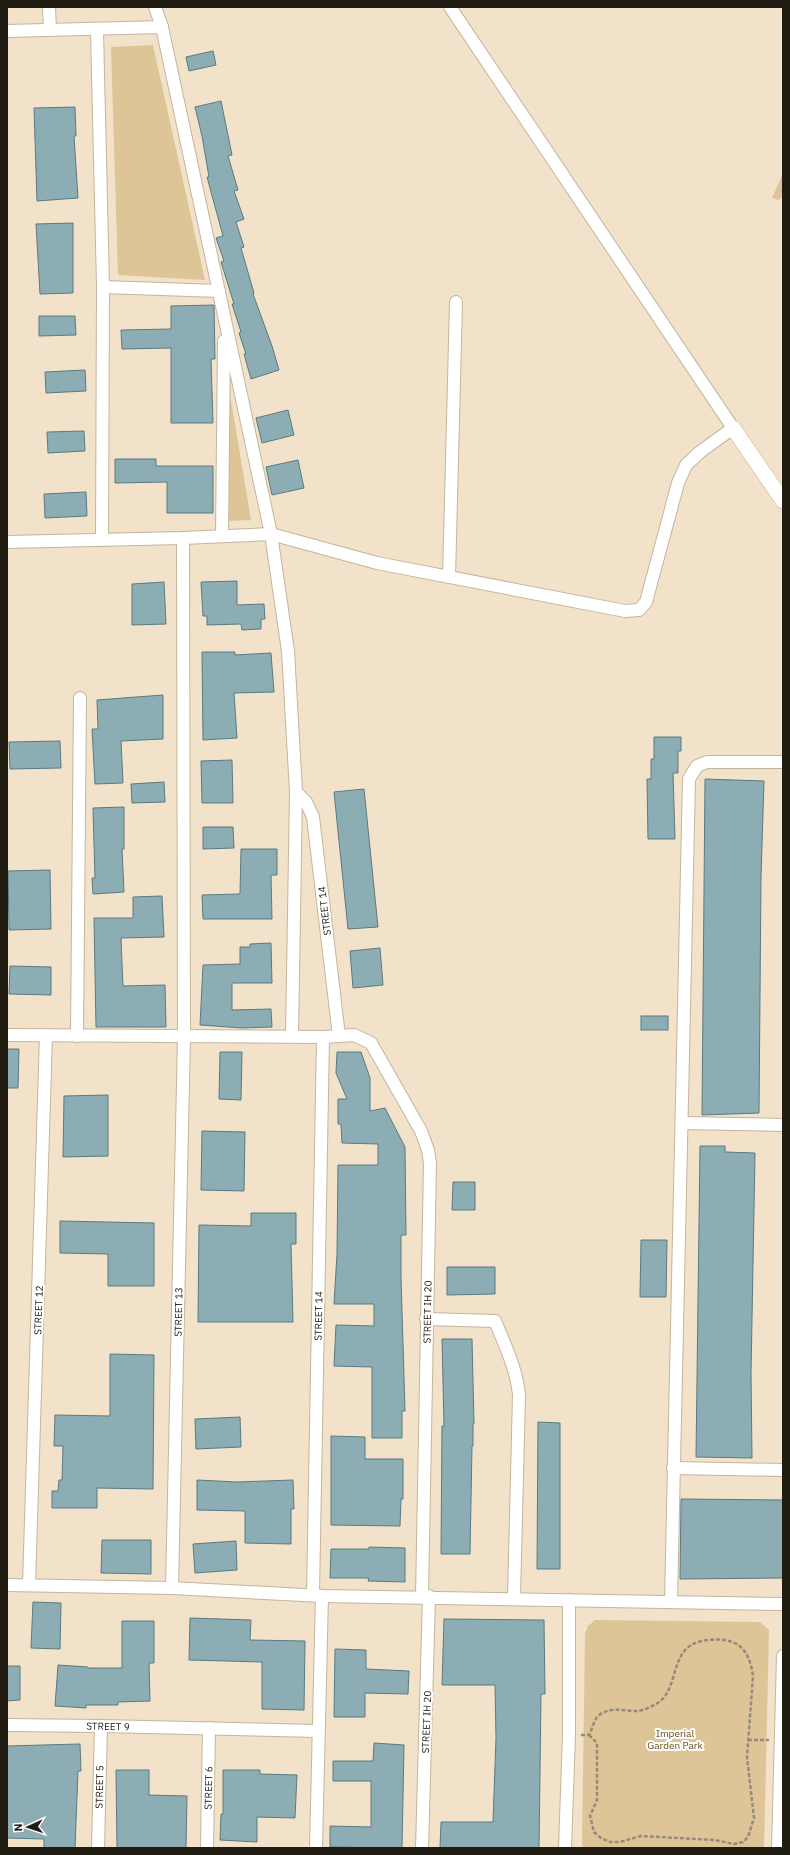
<svg xmlns="http://www.w3.org/2000/svg" width="790" height="1855" viewBox="0 0 790 1855" font-family="'IBM Plex Sans',sans-serif">
<style>
.green{fill:#dec597}
.building{fill:#8cadb3;stroke:#5b7a80}
.lines{fill:none;stroke-linecap:round;stroke-linejoin:round}
.minor-casing{stroke:#c3b69d;stroke-width:14}
.tertiary-casing{stroke:#c3b69d;stroke-width:16}
.path{stroke:#968b79;stroke-width:2.5;stroke-dasharray:4 2;stroke-linecap:butt}
.minor{stroke:#fff;stroke-width:12}
.tertiary{stroke:#fff;stroke-width:15}
.labels{text-anchor:middle;stroke-width:4;stroke-linejoin:round;paint-order:stroke}
.street-label{font-size:10px;fill:#211c12;stroke:#fff}
.park-label{font-size:10px;fill:#674d17;stroke:#fff}
</style>
<rect width="100%" height="100%" fill="#f1e2c9"/>
<g class="green">
<polygon points="153,45 205,280 118,275 111,47"/>
<polygon points="783,173 783,195 779,200 772,198"/>
<polygon points="227,377 251,520 228,521"/>
<polygon points="595,1620 760,1622 769,1630 764,1848 583,1848 582,1844 585,1634 588,1626"/>
</g>
<g class="building">
<polygon points="213,51 216,65 189,71 186,57"/>
<polygon points="221,101 232,155 228,156 238,190 234,191 244,219 236,222 244,247 241,248 254,293 253,294 272,346 279,370 251,379 244,354 246,354 239,333 241,332 232,304 234,304 221,262 224,261 216,238 223,236 207,177 209,177 202,136 195,107"/>
<polygon points="75,107 76,136 74,136 78,198 37,201 34,108"/>
<polygon points="73,223 73,293 40,294 36,224"/>
<polygon points="214,305 215,359 211,359 213,423 171,423 171,348 122,349 121,330 171,329 171,306"/>
<polygon points="39,316 75,316 76,335 39,336"/>
<polygon points="85,370 86,391 46,393 45,372"/>
<polygon points="288,410 294,435 262,443 256,418"/>
<polygon points="84,431 85,451 48,453 47,432"/>
<polygon points="115,459 156,459 156,466 213,466 213,513 167,513 167,482 115,483"/>
<polygon points="298,460 304,488 272,495 266,467"/>
<polygon points="86,492 87,516 45,518 44,494"/>
<polygon points="237,581 237,605 264,604 265,619 261,619 261,629 242,630 241,624 207,625 207,616 203,616 201,582"/>
<polygon points="164,582 166,624 132,625 132,584"/>
<polygon points="202,652 235,652 235,655 271,653 274,692 234,693 237,738 203,740"/>
<polygon points="163,695 163,739 121,741 123,783 95,784 92,729 98,729 97,700"/>
<polygon points="654,737 681,737 681,751 678,751 678,773 673,773 675,839 648,839 647,779 651,779 651,759 654,759"/>
<polygon points="60,741 61,768 10,769 9,742"/>
<polygon points="232,760 233,803 202,803 201,761"/>
<polygon points="705,779 764,781 761,877 759,1113 702,1115"/>
<polygon points="164,782 165,802 132,803 131,784"/>
<polygon points="364,789 378,927 348,929 334,792"/>
<polygon points="124,807 124,849 122,849 124,892 93,894 92,878 95,878 93,808"/>
<polygon points="203,827 233,827 234,848 203,849"/>
<polygon points="241,849 277,849 277,875 271,875 272,919 203,919 202,895 240,894"/>
<polygon points="50,870 51,929 9,930 8,871"/>
<polygon points="162,896 164,937 121,938 122,963 123,986 165,985 166,1027 96,1027 94,918 133,918 133,897"/>
<polygon points="271,943 272,983 232,983 232,1010 271,1009 272,1027 242,1028 200,1025 203,965 240,964 240,947 250,947 250,944"/>
<polygon points="380,948 383,985 353,988 350,951"/>
<polygon points="10,966 51,967 51,995 9,994"/>
<rect x="641" y="1016" width="27" height="14"/>
<polygon points="7,1049 19,1049 18,1088 7,1088"/>
<polygon points="220,1052 242,1052 241,1100 219,1099"/>
<polygon points="337,1052 361,1052 370,1078 370,1111 385,1108 405,1147 406,1235 401,1235 401,1278 405,1411 402,1411 402,1438 372,1438 372,1367 334,1366 336,1325 374,1326 374,1304 334,1304 337,1254 338,1165 378,1165 378,1144 342,1143 341,1124 338,1124 338,1099 347,1099 336,1073"/>
<polygon points="108,1095 108,1156 63,1157 64,1096"/>
<polygon points="202,1131 245,1132 244,1191 201,1190"/>
<polygon points="700,1146 725,1146 725,1152 755,1153 751,1374 752,1458 696,1457"/>
<polygon points="453,1182 475,1182 475,1210 452,1210"/>
<polygon points="251,1213 296,1213 296,1244 291,1244 293,1322 198,1322 199,1225 251,1226"/>
<polygon points="60,1221 154,1223 154,1286 108,1286 108,1254 60,1253"/>
<polygon points="641,1240 667,1240 666,1297 640,1297"/>
<polygon points="447,1267 495,1267 495,1294 447,1295"/>
<polygon points="442,1339 472,1339 474,1424 473,1424 473,1446 472,1446 470,1554 441,1554 442,1426 444,1426"/>
<polygon points="110,1354 154,1355 153,1489 97,1488 97,1508 52,1508 52,1491 58,1491 59,1480 62,1480 63,1446 54,1446 55,1415 110,1416"/>
<polygon points="240,1417 241,1447 196,1449 195,1419"/>
<polygon points="538,1422 560,1423 560,1569 537,1569"/>
<polygon points="331,1436 365,1437 365,1459 403,1459 403,1499 401,1499 400,1526 331,1525"/>
<polygon points="197,1480 237,1482 293,1480 294,1509 291,1509 291,1544 245,1543 245,1511 197,1510"/>
<polygon points="681,1499 783,1500 783,1578 680,1579"/>
<polygon points="102,1540 151,1540 151,1574 101,1573"/>
<polygon points="236,1541 237,1570 195,1573 193,1544"/>
<polygon points="369,1547 405,1548 405,1582 368,1581 369,1578 330,1578 331,1549 369,1549"/>
<polygon points="33,1602 61,1603 60,1649 31,1648"/>
<polygon points="190,1618 251,1620 250,1640 305,1641 304,1710 262,1709 262,1662 189,1660"/>
<polygon points="444,1619 544,1620 545,1694 541,1694 539,1848 440,1848 441,1822 493,1822 496,1738 495,1685 442,1685"/>
<polygon points="122,1621 154,1621 154,1663 149,1663 150,1701 118,1702 118,1705 86,1705 86,1708 55,1706 58,1665 88,1667 88,1668 122,1668"/>
<polygon points="335,1649 366,1650 366,1669 409,1671 408,1694 365,1693 365,1717 334,1717"/>
<polygon points="7,1666 20,1666 20,1700 7,1701"/>
<polygon points="374,1743 404,1745 402,1848 330,1847 330,1826 371,1827 371,1781 333,1781 333,1761 373,1761"/>
<polygon points="80,1744 81,1771 78,1771 75,1848 44,1848 44,1839 7,1838 7,1746"/>
<polygon points="116,1770 149,1770 149,1795 187,1796 186,1848 117,1848"/>
<polygon points="223,1770 260,1770 260,1774 297,1775 295,1818 257,1817 257,1842 220,1840 221,1814 223,1814"/>
</g>
<g class="lines">
<g class="minor-casing">
<g id="minor">
<polyline points="49,7 50,30"/>
<polyline points="155,7 162,27 271,534 288,651 296,792 292,1036"/>
<polyline points="97,30 103,287 102,539"/>
<polyline points="7,31 162,27"/>
<polyline points="103,287 219,291"/>
<polyline points="222,536 224,341"/>
<polyline points="7,542 183,538 271,534 377,563 625,611 639,610 646,602 678,483 686,465 700,452 733,428 450,7"/>
<polyline points="449,577 456,302"/>
<polyline points="296,792 306,802 313,817 339,1036"/>
<polyline points="7,1035 323,1037 354,1035 371,1043 421,1131 428,1150 430,1163 422,1597"/>
<polyline points="77,1036 80,698"/>
<polyline points="683,1123 783,1125"/>
<path d="M426 1319 495 1321C505 1345 516 1368 519 1394L514 1598"/>
<polyline points="673,1468 783,1470"/>
<polyline points="7,1585 172,1588 322,1596 783,1604"/>
<polyline points="29,1585 46,1035"/>
<polyline points="172,1588 184,1036 183,538"/>
<polyline points="313,1595 323,1037"/>
<polyline points="671,1602 689,779 697,766 707,762 783,762"/>
<polyline points="7,1725 101,1726 317,1731"/>
<polyline points="98,1848 101,1726"/>
<polyline points="207,1848 209,1728"/>
<polyline points="316,1848 322,1596"/>
<polyline points="422,1848 429,1596"/>
<polyline points="565,1848 569,1734 569,1600"/>
<polyline points="778,1848 783,1656"/>
</g>
</g>
<g class="tertiary-casing">
<polyline id="tertiary" points="733,428 783,501"/>
</g>
<g class="path">
<path d="M581 1735H589C592 1730 594 1720 598 1716 610 1706 623 1711 636 1711 643 1711 653 1706 659 1702 675 1691 672 1664 686 1649 692 1643 700 1641 708 1640 737 1637 749 1648 753 1676L747 1757 754 1818 748 1837 743 1842 734 1844 715 1840 641 1836 620 1842H610L601 1838 594 1832 590 1816 597 1800V1743L589 1735"/>
<polyline points="748,1740 769,1740"/>
</g>
<use href="#minor" class="minor"/>
<use href="#tertiary" class="tertiary"/>
</g>
<g class="labels">
<g class="street-label">
<text transform="translate(324 911) rotate(-97)" y="4">STREET 14</text>
<text transform="translate(38 1310) rotate(-88)" y="4">STREET 12</text>
<text transform="translate(178 1312) rotate(-89)" y="4">STREET 13</text>
<text transform="translate(427 1312) rotate(-89)" y="4">STREET IH 20</text>
<text transform="translate(318 1316) rotate(-89)" y="4">STREET 14</text>
<text transform="translate(426 1722) rotate(-88)" y="4">STREET IH 20</text>
<text transform="translate(108 1726) rotate(1)" y="4">STREET 9</text>
<text transform="translate(99 1787) rotate(-89)" y="4">STREET 5</text>
<text transform="translate(208 1788) rotate(-89)" y="4">STREET 6</text>
</g>
<g class="park-label">
<text x="675" y="1737">Imperial<tspan x="675" dy="12">Garden Park</tspan></text>
</g>
</g>
<rect width="790" height="1855" fill="none" stroke="#211c12" stroke-width="16"/>
<g transform="translate(28 1827) rotate(267)" stroke="#ffffff" stroke-width="3" paint-order="stroke">
<path d="M0-3L7 15L0 10L-7 15Z" fill="#211c12"/>
<text y="-6" font-size="11" font-weight="bold" text-anchor="middle" fill="#211c12">N</text>
</g>
</svg>
